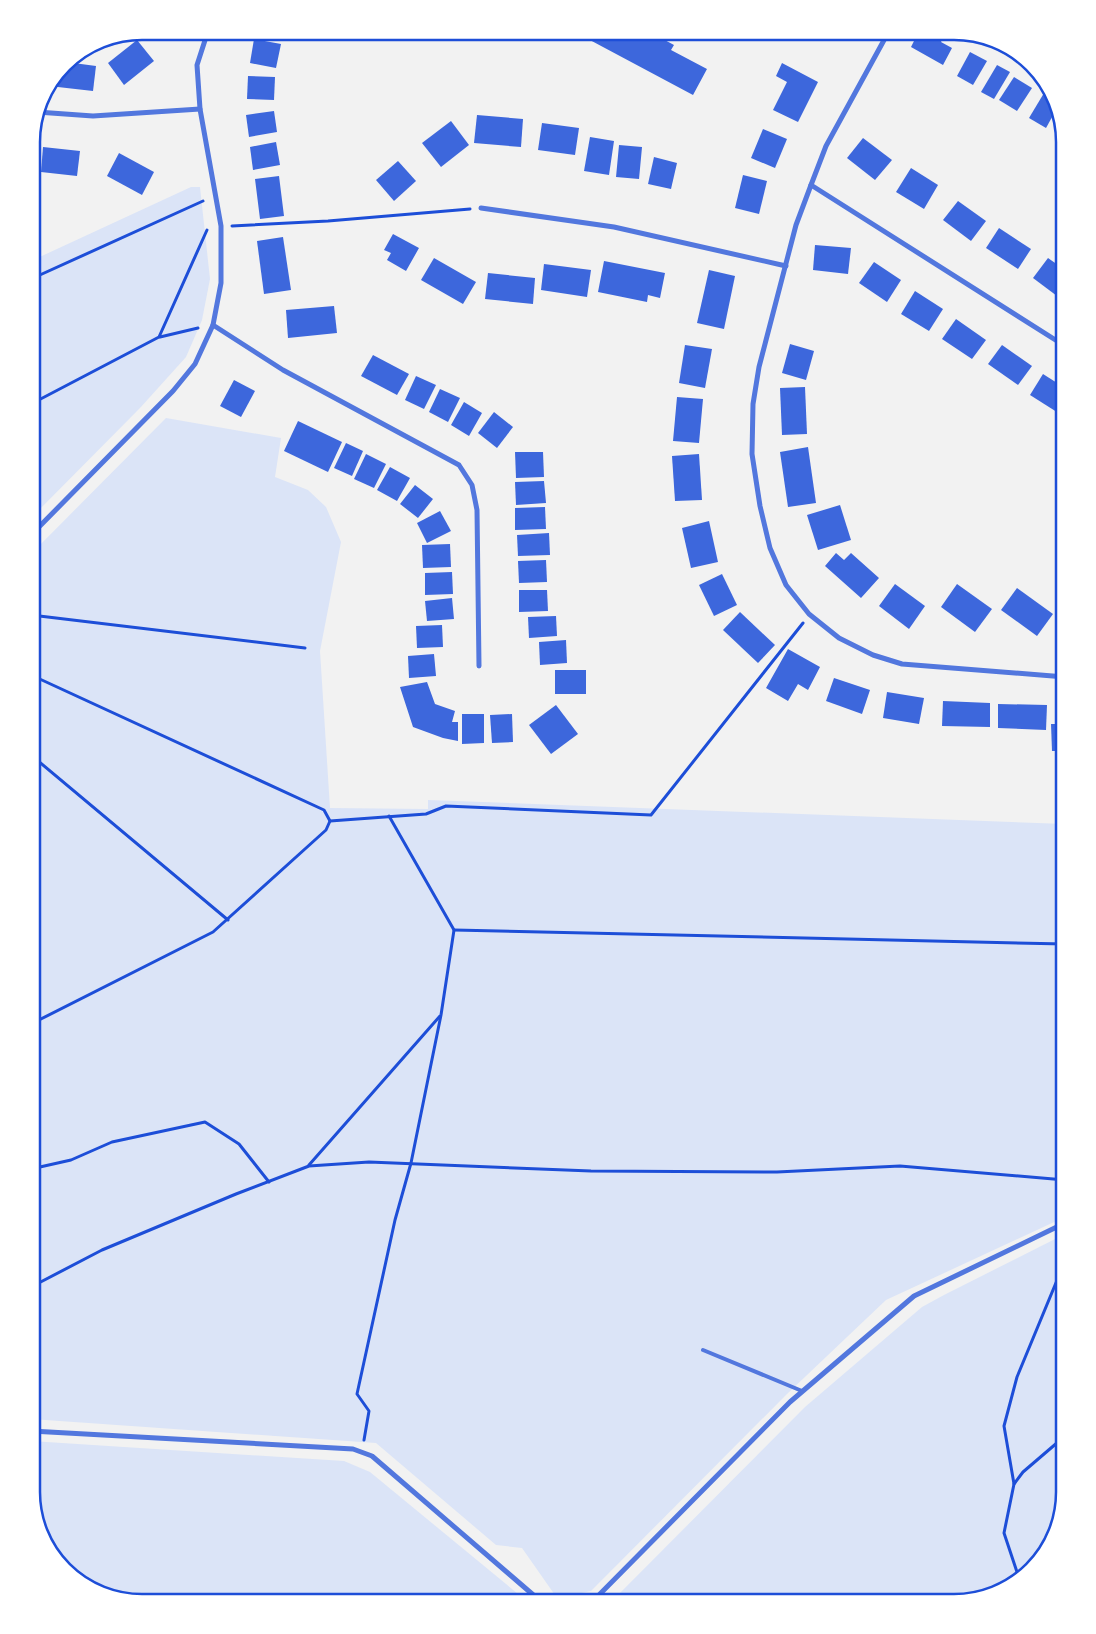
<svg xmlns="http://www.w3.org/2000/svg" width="1096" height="1634" viewBox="0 0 1096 1634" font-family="'Space Grotesk',sans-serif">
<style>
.green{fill:#dbe4f7}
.building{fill:#3d67dc}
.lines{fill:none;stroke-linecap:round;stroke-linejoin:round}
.path{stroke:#1d4ed8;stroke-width:3}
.service{stroke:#5277de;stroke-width:4}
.minor{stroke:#5277de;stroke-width:5}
.rim{fill:none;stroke:#1d4ed8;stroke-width:2.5}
</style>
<rect width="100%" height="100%" fill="#f2f2f2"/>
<g class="green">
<polygon points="191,187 200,187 210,279 202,320 186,357 140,408 31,518 31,261"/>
<polygon points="166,418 281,438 275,477 308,490 326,507 341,542 320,651 330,808 428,809 428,800 1065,824 1065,1217 886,1300 787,1394 591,1591 557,1598 522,1548 496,1545 376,1443 31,1419 31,554"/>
<polygon points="1065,1234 1065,1493 1050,1548 1009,1588 955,1603 610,1603 805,1407 922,1307 944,1295"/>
<polygon points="31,1441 344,1461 370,1472 529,1603 135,1603 86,1588 46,1547 31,1492"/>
</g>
<g class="building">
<polygon points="573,31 648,31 674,45 671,50 707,69 693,95"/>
<polygon points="919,31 930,31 943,38 941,42 952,48 943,65 911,47"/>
<polygon points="254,39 281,44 276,68 250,63"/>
<polygon points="137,40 154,61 124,85 108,63"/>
<polygon points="970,52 987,61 973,85 957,76"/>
<polygon points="66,62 96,66 93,91 49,86"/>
<polygon points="782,63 818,82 798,122 773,110 787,82 776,76"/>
<polygon points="997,65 1010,72 994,99 981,92"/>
<polygon points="248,76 275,77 274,100 247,99"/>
<polygon points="1014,77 1032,88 1017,111 999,100"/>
<polygon points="1044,93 1053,99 1056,110 1046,128 1029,118"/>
<polygon points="274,111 277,132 249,137 246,115"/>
<polygon points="477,115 523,119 521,147 474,143"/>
<polygon points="451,121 469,145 441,167 422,143"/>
<polygon points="542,123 579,128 575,155 538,150"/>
<polygon points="763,129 787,139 775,168 751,158"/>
<polygon points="590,137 614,141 609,175 584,171"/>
<polygon points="863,138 892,160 875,180 847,158"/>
<polygon points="276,142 280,165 253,170 250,147"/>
<polygon points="619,145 642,147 639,179 616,177"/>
<polygon points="43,147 80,151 77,176 41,172"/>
<polygon points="119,153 154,172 142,195 107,176"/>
<polygon points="654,157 677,163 671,189 648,184"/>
<polygon points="398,161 416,181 394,201 376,180"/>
<polygon points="911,168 938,185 924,209 896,192"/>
<polygon points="743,175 767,181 759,214 735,208"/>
<polygon points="279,176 284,216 260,219 255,179"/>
<polygon points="958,201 986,221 971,241 943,220"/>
<polygon points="999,228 1031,249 1018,269 986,248"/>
<polygon points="393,234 419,248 406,271 387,260 391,253 384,250"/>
<polygon points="283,237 291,290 264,294 257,241"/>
<polygon points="815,245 851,248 848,274 813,270"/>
<polygon points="434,258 476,282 463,304 421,280"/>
<polygon points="1048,258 1065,270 1065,302 1033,278"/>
<polygon points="604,261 665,273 660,298 648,295 647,302 598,292"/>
<polygon points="874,262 901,280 887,302 859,283"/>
<polygon points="544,264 591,270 587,297 541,290"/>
<polygon points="709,270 735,276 724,329 697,323"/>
<polygon points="488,273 535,278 533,304 485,299"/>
<polygon points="915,291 943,309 929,331 901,314"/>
<polygon points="334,306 337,333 288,338 286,310"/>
<polygon points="956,319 986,340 972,359 942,339"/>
<polygon points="790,344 814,351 806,380 782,373"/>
<polygon points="685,345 712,349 705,388 679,383"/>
<polygon points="1002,345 1032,366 1018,385 988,364"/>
<polygon points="373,355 409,374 397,395 361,376"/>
<polygon points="1043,374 1065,388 1065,406 1060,414 1030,395"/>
<polygon points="416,376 436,385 424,409 405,400"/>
<polygon points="234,380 255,391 241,417 220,406"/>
<polygon points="805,387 807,434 782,435 780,388"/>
<polygon points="440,389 460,398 448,422 429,412"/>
<polygon points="677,397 703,399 699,443 673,441"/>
<polygon points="464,402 482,413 469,436 451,425"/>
<polygon points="494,412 513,427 497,448 478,433"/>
<polygon points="298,421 342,442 328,472 284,451"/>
<polygon points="346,443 363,451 352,476 334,468"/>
<polygon points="808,447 816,503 788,507 780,452"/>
<polygon points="515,452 543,452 544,477 516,478"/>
<polygon points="366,454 386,464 374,488 354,479"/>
<polygon points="699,454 702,500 675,501 672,456"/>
<polygon points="390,467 410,478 397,501 377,490"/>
<polygon points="544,481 546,503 516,505 515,482"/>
<polygon points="415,485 433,499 418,518 400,504"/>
<polygon points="840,505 851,540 818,550 807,515"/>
<polygon points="545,507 546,529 515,530 515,508"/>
<polygon points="440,511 451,531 427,543 417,523"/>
<polygon points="709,521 718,562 691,568 682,528"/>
<polygon points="549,533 550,555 518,556 517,535"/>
<polygon points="450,544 451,567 423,568 422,545"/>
<polygon points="836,553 844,560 851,553 879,578 861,598 825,566"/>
<polygon points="546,560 547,582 519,583 518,561"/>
<polygon points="452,572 453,594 425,595 425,573"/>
<polygon points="722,574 737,605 714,616 699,585"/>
<polygon points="895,584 925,606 909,629 879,606"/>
<polygon points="957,584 992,609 975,632 941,607"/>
<polygon points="1017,588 1053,614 1037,636 1001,610"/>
<polygon points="519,590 547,590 548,611 519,612"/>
<polygon points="452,598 454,619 427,621 425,601"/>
<polygon points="740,612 775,645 758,663 723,630"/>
<polygon points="556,616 557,636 529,638 528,617"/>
<polygon points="442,625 443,647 417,648 416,626"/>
<polygon points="566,640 567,663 540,665 539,642"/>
<polygon points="788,649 820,667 808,690 798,684 788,701 766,688"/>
<polygon points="434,654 436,676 409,678 408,656"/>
<rect x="555" y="670" width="31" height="24"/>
<polygon points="834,678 870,690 862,714 826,701"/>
<polygon points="427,682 435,704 455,711 452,722 458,722 458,741 443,738 413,727 400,687"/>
<polygon points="887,692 924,698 919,724 883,718"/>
<polygon points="943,701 990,703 990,727 942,726"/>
<polygon points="998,704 1047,705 1046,730 998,728"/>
<polygon points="556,705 578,734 551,754 529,725"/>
<polygon points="462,714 484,714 484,743 462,744"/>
<polygon points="512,714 513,742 492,743 490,715"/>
<polygon points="1051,724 1065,724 1065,751 1052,751"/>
</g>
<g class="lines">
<g class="path">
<polyline points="232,226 328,221 470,209"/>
<polyline points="31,279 203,201"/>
<polyline points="160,337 198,328"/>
<polyline points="31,404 159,337 207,230"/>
<polyline points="31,615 305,648"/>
<polyline points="31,675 324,810 330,821 426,814 446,806 651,815 803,623"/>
<polyline points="31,755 228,920"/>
<polyline points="454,930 1065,944"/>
<polyline points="31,1024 213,932 326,830 330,821"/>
<polyline points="309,1165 440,1016"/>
<polyline points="31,1169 71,1160 112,1142 205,1122 239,1144 269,1182"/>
<polyline points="31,1287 102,1250 236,1194 309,1166 369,1162 591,1171 777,1172 900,1166 1065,1180"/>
<polyline points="364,1440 369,1411 357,1394 395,1220 411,1163 441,1015 454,930 389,816"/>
<polyline points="1014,1484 1023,1472 1065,1436"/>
<polyline points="1019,1578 1004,1533 1014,1484 1004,1426 1017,1377 1065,1261"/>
</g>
<polyline class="service" points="703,1350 802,1391"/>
<g class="minor">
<polyline points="889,31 826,146 811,185 796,225 759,367 753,404 752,454 760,506 770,548 786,585 809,614 839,638 873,655 902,664 1065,677"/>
<polyline points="37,112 93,116 200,109"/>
<polyline points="811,185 1065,346"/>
<polyline points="481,208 614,227 786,266"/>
<polyline points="213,325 283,370 459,465 472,485 477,510 479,666"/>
<polyline points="31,535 173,391 195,364 213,325 221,283 221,226 200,109 197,65 208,31"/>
<polyline points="31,1431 353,1449 372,1456 538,1599 547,1603"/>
<polyline points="590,1603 594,1600 790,1402 914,1296 1065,1223"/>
</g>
</g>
<path d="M0 0H1096V1634H0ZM142 40H954A102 102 0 0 1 1056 142V1492A102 102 0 0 1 954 1594H142A102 102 0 0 1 40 1492V142A102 102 0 0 1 142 40Z" fill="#fff" fill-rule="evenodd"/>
<path class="rim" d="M142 40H954A102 102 0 0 1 1056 142V1492A102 102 0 0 1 954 1594H142A102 102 0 0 1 40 1492V142A102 102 0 0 1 142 40Z"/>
</svg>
